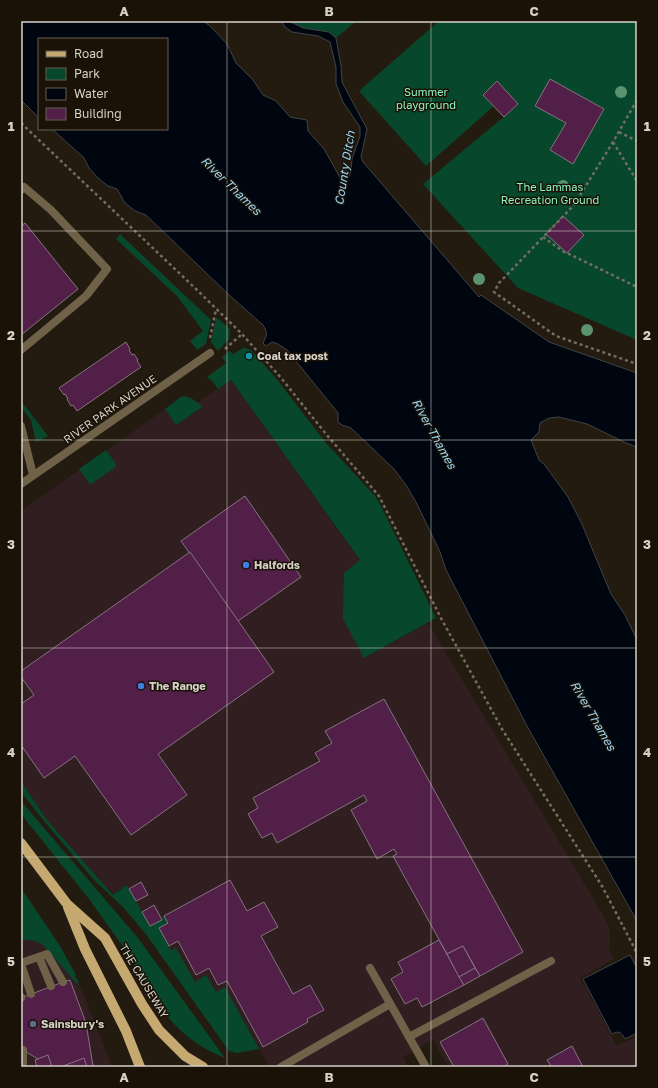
<svg xmlns="http://www.w3.org/2000/svg" width="658" height="1088" viewBox="0 0 658 1088" font-family="'Golos Text',sans-serif">
<style>
.commercial{fill:#311e21}
.green{fill:#07472c}
.water{fill:#000610;stroke:#404348}
.building{fill:#521f49;stroke:#83747f}
.lines{fill:none;stroke-linecap:round;stroke-linejoin:round}
.path{stroke:#736d62;stroke-width:2.5;stroke-dasharray:3 3;stroke-linecap:butt}
.service{stroke:#706248;stroke-width:8}
.minor{stroke:#706248;stroke-width:8}
.primary{stroke:#c5a970;stroke-width:10}
.tree{fill:#5c936f}
.grid{fill:none;stroke:#d6d1c9;stroke-width:1;stroke-opacity:0.55}
.culture-dot{fill:#0f9aa8;stroke:#1a1207;stroke-width:1.5}
.shop-dot{fill:#3f7fe0;stroke:#1a1207;stroke-width:1.5}
.service-dot{fill:#5c6f8a;stroke:#1a1207;stroke-width:1.5}
.labels{text-anchor:middle;stroke-width:3;stroke-linejoin:round;paint-order:stroke}
.park-label{font-size:11px;fill:#8bf5be;stroke:#1a1207}
.poi-label{font-size:11px;font-weight:bold;fill:#d6d1c9;stroke:#1a1207;text-anchor:start}
.street-label{font-size:11px;fill:#d6d1c9;stroke:#1a1207}
.water-label{font-size:12px;font-style:italic;fill:#97d5f3;stroke:#1a1207}
.neatline{fill:none;stroke:#d6d1c9;stroke-width:1.5}
.grid-label{font-size:13px;text-anchor:middle;font-weight:bold;fill:#d6d1c9}
</style>
<rect width="100%" height="100%" fill="#231b0f"/>
<g class="commercial">
<polygon points="231,380 360,561 364,658 428,623 603,915 608,925 610,934 610,940 609,949 614,959 580,978 617,1046 637,1036 637,1067 448,1067 433,1040 403,1057 409,1067 270,1067 259,1049 99,879 47,820 24,786 21,780 21,511 165,409 173,419"/>
<polygon points="21,911 79,982 112,1067 21,1067"/>
</g>
<g class="green">
<polygon points="289,21 356,21 336,38 329,32 302,28"/>
<polygon points="439,21 637,21 637,340 518,288 423,184 518,105 497,82 483,94 494,106 426,166 359,91"/>
<polygon points="120,234 211,320 206,344 197,350 190,341 203,331 177,296 116,239"/>
<polygon points="216,317 230,329 229,339 218,351 211,342"/>
<polygon points="243,348 246,348 252,351 279,382 326,443 375,496 381,506 436,618 364,658 343,619 344,573 360,560 231,380 218,389 212,381 207,377 226,363 222,357 230,351 233,354"/>
<path d="M182 396C191 397 197 401 202 407L176 425 165 409Z"/>
<polygon points="21,401 48,436 36,442 31,420 21,407"/>
<polygon points="106,450 116,464 116,467 91,484 89,483 79,469"/>
<polygon points="21,780 24,786 47,820 113,895 127,885 150,926 162,920 161,918 164,916 168,923 159,928 171,950 176,948 195,982 206,975 216,992 225,987 259,1049 237,1053 229,1051 145,933 123,907 94,880 44,821 21,792"/>
<path d="M21 801 138 938 225 1058C199 1048 179 1032 162 1010L122 945 89 899 21 814Z"/>
<path d="M21 888 60 946 76 975 75 977 79 982 77 984 43 945C36 940 29 939 21 940Z"/>
</g>
<g class="water">
<path d="M21 21H203L210 26 227 44 236 63 253 80 263 95 276 101 290 117 307 120 308 131 324 149 341 179 348 178 351 172 352 159 360 136V127L343 102 336 84V67L330 42 318 36 292 32 285 27 281 21H289L303 28 329 32 336 38 341 66 342 82 367 129 361 157 363 162 479 297 481 295 549 342 637 373V447L626 443 587 424 559 417 549 418 540 423 539 432 531 440 539 460 544 464 568 497 581 522 611 594 625 615 637 640V921L527 726 446 570 440 552 416 502 406 485 394 469 351 428 342 425 338 422V413L287 350 278 344 272 342 266 346 263 343C267 335 268 333 263 325L228 294 146 215 135 211 124 202 120 194 117 189 108 186 98 178 89 168 84 158 52 129H167V39H39V118L21 100Z"/>
<path d="M630 955 635 965 637 964V1033L625 1039C622 1033 619 1030 612 1034L583 979Z"/>
</g>
<g class="building">
<polygon points="550,79 604,109 573,164 550,150 566,123 535,106"/>
<polygon points="497,81 518,104 504,117 483,95"/>
<polygon points="563,216 584,235 567,253 546,234"/>
<polygon points="25,223 78,289 21,335 21,226"/>
<polygon points="126,342 130,349 129,350 132,355 134,354 138,360 137,361 141,367 77,411 73,405 71,406 67,399 68,399 65,394 64,395 59,388"/>
<polygon points="245,496 301,577 238,621 181,541"/>
<polygon points="190,552 274,672 158,754 187,795 131,835 75,756 44,778 21,745 21,704 34,695 21,677 21,671"/>
<polygon points="384,699 523,952 480,976 463,946 447,954 393,856 397,854 394,849 377,859 351,810 367,801 364,795 277,843 272,833 262,838 248,814 258,808 253,798 320,761 315,753 332,743 325,731"/>
<polygon points="230,880 247,911 264,902 278,927 261,936 293,994 310,985 324,1010 307,1019 308,1022 263,1047 227,981 218,985 209,968 196,975 178,941 169,946 159,928 168,923 164,916"/>
<polygon points="141,882 148,895 136,901 129,889"/>
<polygon points="154,905 162,920 150,926 142,912"/>
<polygon points="439,940 464,985 422,1007 417,998 405,1004 391,979 403,972 398,962"/>
<polygon points="463,946 475,968 459,977 447,954"/>
<polygon points="475,968 480,976 464,985 459,977"/>
<polygon points="70,980 86,1023 93,1066 89,1067 51,1067 23,1050 21,1050 21,998 63,982"/>
<polygon points="483,1018 508,1064 503,1067 454,1067 440,1042"/>
<polygon points="572,1046 583,1067 550,1067 551,1066 547,1060"/>
<polygon points="48,1055 52,1067 37,1067 35,1060"/>
<polygon points="84,1058 87,1067 64,1067 63,1066"/>
</g>
<g class="lines">
<g class="path">
<polyline points="637,100 613,142 574,205 499,283 494,292 556,336 637,364"/>
<polyline points="21,123 196,289 242,334 282,379 326,434 379,496 442,620 502,729 602,886 637,953"/>
<polyline points="619,132 637,141"/>
<polyline points="613,142 637,181"/>
<polyline points="543,237 564,252 567,253 637,287"/>
<polyline points="210,338 216,309"/>
<polyline points="225,349 242,334"/>
</g>
<g class="service">
<polyline points="21,190 24,187 51,210 107,269 86,296 21,350"/>
<polyline points="21,426 33,475"/>
<polyline points="39,957 51,986"/>
<polyline points="21,963 47,954 63,982"/>
<polyline points="21,964 31,994"/>
<polyline points="370,968 426,1067"/>
<polyline points="21,997 21,998"/>
<polyline points="409,1037 551,961"/>
<polyline points="23,1067 23,1050"/>
<polyline points="281,1067 390,1004"/>
</g>
<polyline class="minor" points="21,484 210,353"/>
<g class="primary">
<polyline points="21,843 67,904 105,938 142,1004 159,1030 185,1056 203,1067"/>
<polyline points="68,907 85,949 126,1031 140,1067"/>
</g>
</g>
<g class="tree">
<circle cx="621" cy="92" r="6"/>
<circle cx="563" cy="186" r="6"/>
<circle cx="479" cy="279" r="6"/>
<circle cx="587" cy="330" r="6"/>
</g>
<path class="grid" d="M227 21V1067M431 21V1067M21 231H637M21 440H637M21 648H637M21 857H637"/>
<circle class="culture-dot" cx="249" cy="356" r="4"/>
<g class="shop-dot">
<circle cx="246" cy="565" r="4"/>
<circle cx="141" cy="686" r="4"/>
</g>
<circle class="service-dot" cx="33" cy="1024" r="4"/>
<g class="labels">
<g class="park-label">
<text x="426" y="96">Summer<tspan x="426" dy="13">playground</tspan></text>
<text x="550" y="191">The Lammas<tspan x="550" dy="13">Recreation Ground</tspan></text>
</g>
<g class="poi-label">
<text x="257" y="360">Coal tax post</text>
<text x="254" y="569">Halfords</text>
<text x="149" y="690">The Range</text>
<text x="41" y="1028">Sainsbury's</text>
</g>
<g class="street-label">
<text transform="translate(110 409) rotate(-35)" y="4">RIVER PARK AVENUE</text>
<text transform="translate(144 981) rotate(59)" y="4">THE CAUSEWAY</text>
</g>
<g class="water-label">
<text transform="translate(345 168) rotate(-81)" y="4">County Ditch</text>
<text transform="translate(231 186) rotate(44)" y="4">River Thames</text>
<text transform="translate(434 434) rotate(61)" y="4">River Thames</text>
<text transform="translate(593 716) rotate(60)" y="4">River Thames</text>
</g>
</g>
<rect width="658" height="1088" fill="none" stroke="#1a1207" stroke-width="44"/>
<rect x="38" y="38" width="130" height="92" fill="#1a1207" stroke="#655e55"/>
<rect x="46" y="51" width="20" height="6" fill="#c5a970" stroke="#655e55"/>
<text x="74" y="58" font-size="12" fill="#d6d1c9">Road</text>
<rect x="46" y="68" width="20" height="12" fill="#07472c" stroke="#655e55"/>
<text x="74" y="78" font-size="12" fill="#d6d1c9">Park</text>
<rect x="46" y="88" width="20" height="12" fill="#000610" stroke="#655e55"/>
<text x="74" y="98" font-size="12" fill="#d6d1c9">Water</text>
<rect x="46" y="108" width="20" height="12" fill="#521f49" stroke="#655e55"/>
<text x="74" y="118" font-size="12" fill="#d6d1c9">Building</text>
<rect x="22" y="22" width="614" height="1044" class="neatline"/>
<g class="grid-label">
<text x="124" y="16">A</text>
<text x="329" y="16">B</text>
<text x="534" y="16">C</text>
<text x="11" y="131">1</text>
<text x="647" y="131">1</text>
<text x="11" y="340">2</text>
<text x="647" y="340">2</text>
<text x="11" y="549">3</text>
<text x="647" y="549">3</text>
<text x="11" y="757">4</text>
<text x="647" y="757">4</text>
<text x="11" y="966">5</text>
<text x="647" y="966">5</text>
<text x="124" y="1082">A</text>
<text x="329" y="1082">B</text>
<text x="534" y="1082">C</text>
</g>
</svg>
